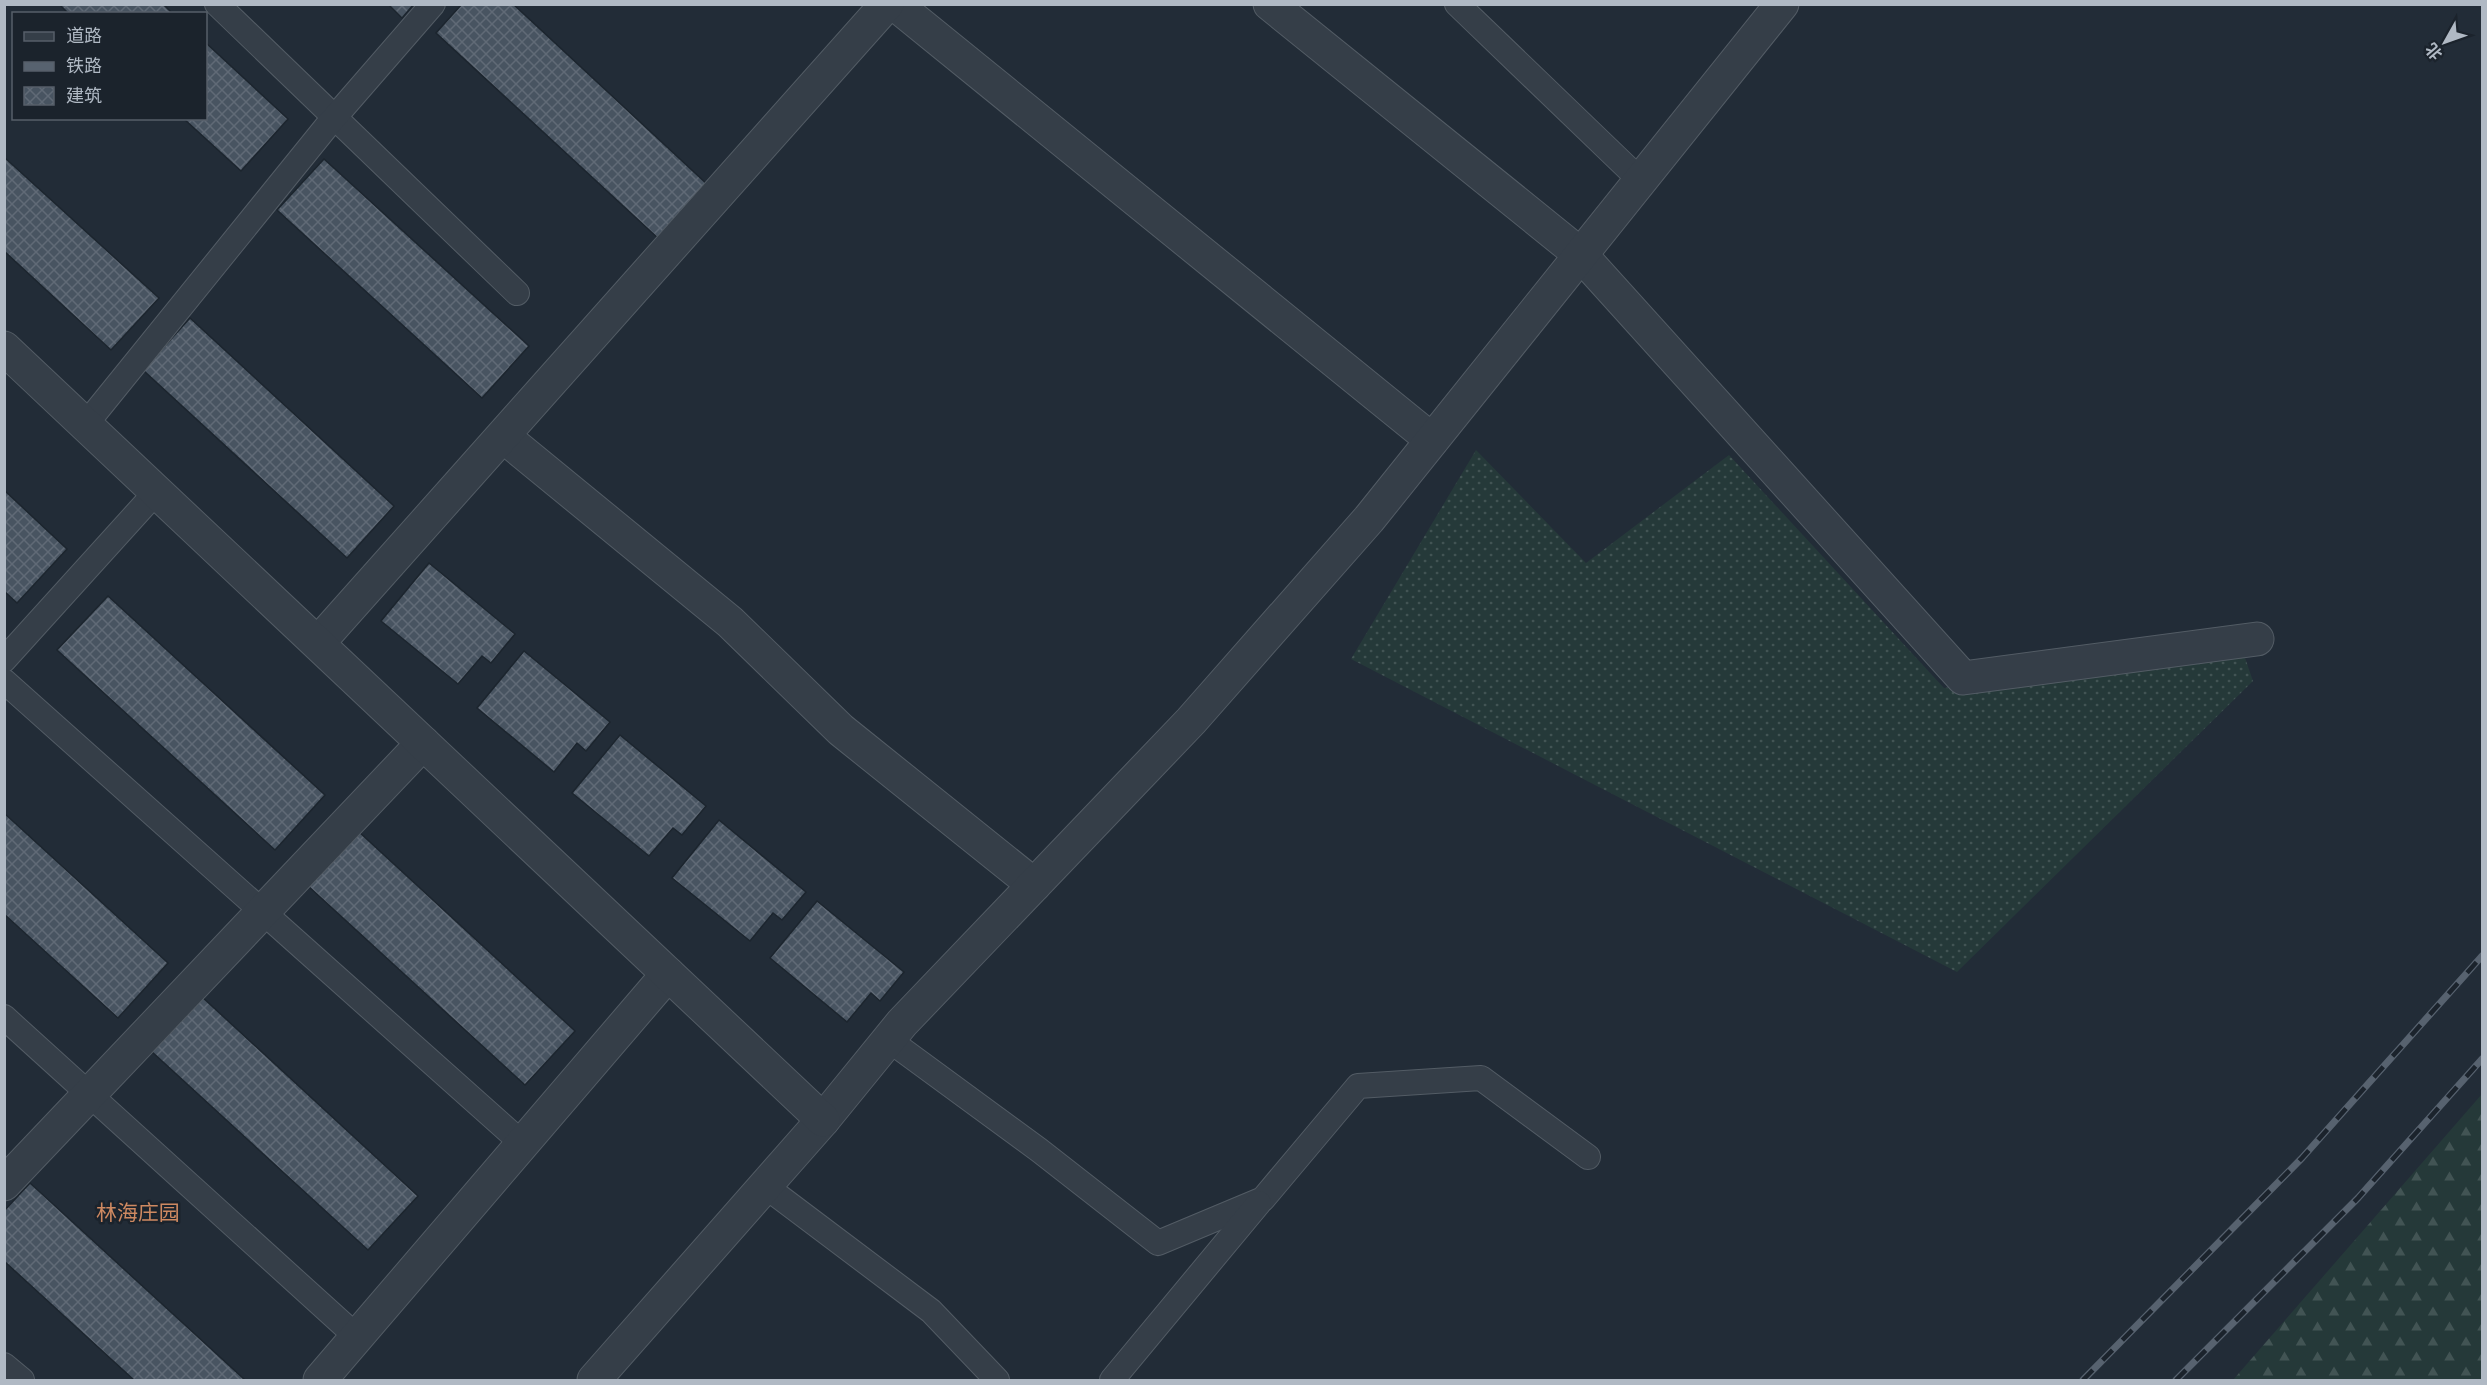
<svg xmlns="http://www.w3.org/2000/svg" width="2487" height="1385" viewBox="0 0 2487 1385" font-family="Overpass,'Noto Sans SC',sans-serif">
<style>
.grass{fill:url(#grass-dots)}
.forest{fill:url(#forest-firs)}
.building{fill:url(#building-cross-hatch);stroke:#1c252e;stroke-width:1.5}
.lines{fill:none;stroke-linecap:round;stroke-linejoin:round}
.service-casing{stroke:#535c65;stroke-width:26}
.minor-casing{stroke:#535c65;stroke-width:35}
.tertiary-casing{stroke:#535c65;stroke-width:35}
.service{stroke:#353e48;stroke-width:24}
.minor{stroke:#353e48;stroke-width:33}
.tertiary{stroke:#353e48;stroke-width:33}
.rail-casing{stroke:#57626f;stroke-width:7}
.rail{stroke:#1b232c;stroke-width:4.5;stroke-dasharray:14;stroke-linecap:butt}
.labels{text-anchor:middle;stroke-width:5;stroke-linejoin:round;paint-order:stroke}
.neighbourhood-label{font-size:21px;fill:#ce8961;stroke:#1b232c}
</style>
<defs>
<pattern id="grass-dots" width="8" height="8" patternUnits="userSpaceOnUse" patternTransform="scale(1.5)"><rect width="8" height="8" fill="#253939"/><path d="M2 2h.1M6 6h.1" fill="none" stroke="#425454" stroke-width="1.8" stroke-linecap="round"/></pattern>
<pattern id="forest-firs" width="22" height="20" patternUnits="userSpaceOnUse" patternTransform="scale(1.5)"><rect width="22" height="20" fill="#253939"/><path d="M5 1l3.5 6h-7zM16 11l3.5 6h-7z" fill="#425454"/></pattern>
<pattern id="building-cross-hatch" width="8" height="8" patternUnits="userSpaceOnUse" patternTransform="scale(1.5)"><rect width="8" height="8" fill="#485461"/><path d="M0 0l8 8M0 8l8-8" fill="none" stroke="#606a76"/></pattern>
</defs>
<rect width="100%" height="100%" fill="#222c37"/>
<polygon class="grass" points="1476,450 1586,563 1729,455 1944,688 2243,652 2253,681 1957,972 1351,659"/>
<polygon class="forest" points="2482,1094 2482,1380 2233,1380"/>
<g class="building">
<polygon points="59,4 163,4 173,14 69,14"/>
<polygon points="388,4 414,4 402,18"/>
<polygon points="462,4 513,4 709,186 660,240 436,33"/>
<polygon points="206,43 288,119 241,171 183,118 206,118"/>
<polygon points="4,157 159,298 111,350 4,251"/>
<polygon points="324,159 529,346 482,398 277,210"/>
<polygon points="190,318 394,506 347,558 143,370"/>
<polygon points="4,490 67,549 17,603 4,591"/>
<polygon points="429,563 515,634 491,663 482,656 458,684 381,621"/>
<polygon points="108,596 325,795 275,850 57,650"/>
<polygon points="524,651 610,722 586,751 577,743 554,772 477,708"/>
<polygon points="620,735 706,806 682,835 673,828 649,856 572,793"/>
<polygon points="4,813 168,963 118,1018 4,914"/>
<polygon points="719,820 806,892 782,920 773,913 750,941 672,878"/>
<polygon points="358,831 575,1031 525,1085 307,885"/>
<polygon points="817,901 904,972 880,1001 871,993 847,1022 770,958"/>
<polygon points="201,996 418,1196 368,1250 150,1050"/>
<polygon points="30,1183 245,1380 134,1380 4,1261 4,1211"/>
</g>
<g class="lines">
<g class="service-casing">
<g id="service">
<polyline points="217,4 517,293"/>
<polyline points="1457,4 1640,180"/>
<polyline points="86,424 327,126 433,4"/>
<polyline points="4,660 157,491"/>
<polyline points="4,681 523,1144"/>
<polyline points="4,1017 357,1337"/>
<polyline points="889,1040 1039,1150 1158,1243 1263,1199 1358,1086 1481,1078 1588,1157"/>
<polyline points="765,1186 931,1311 997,1380"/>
<polyline points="4,1365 22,1380"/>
<polyline points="1112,1380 1259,1203"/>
</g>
</g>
<g class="minor-casing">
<g id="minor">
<polyline points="895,4 1432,440"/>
<polyline points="1270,4 1581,255 1963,678 2257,639"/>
<polyline points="503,436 730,622 841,730 1034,885"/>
<polyline points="318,643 887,4"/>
<polyline points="4,1184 423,743"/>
<polyline points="320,1380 668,974"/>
<polyline points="594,1380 823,1120 902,1023 1191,721 1369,519 1782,4"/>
</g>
</g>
<g class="tertiary-casing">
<polyline id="tertiary" points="4,348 823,1120"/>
</g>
<use href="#service" class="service"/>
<use href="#minor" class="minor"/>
<use href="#tertiary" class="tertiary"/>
<g class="rail-casing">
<g id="rail">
<polyline points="2083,1380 2302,1158 2482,956"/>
<polyline points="2176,1380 2358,1198 2482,1059"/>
</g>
</g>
<use href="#rail" class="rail"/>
</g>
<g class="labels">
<g class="neighbourhood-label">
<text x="138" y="1220">林海庄园</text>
</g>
</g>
<rect width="2487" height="1385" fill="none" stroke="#b0b9c4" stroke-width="12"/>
<rect x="12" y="12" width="195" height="108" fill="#1b232c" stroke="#575f69" stroke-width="1.5"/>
<rect x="24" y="32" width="30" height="9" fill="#353e48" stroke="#575f69" stroke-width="1.5"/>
<text x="66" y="42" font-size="18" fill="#b0b9c4">道路</text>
<rect x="24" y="62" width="30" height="9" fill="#57626f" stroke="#575f69" stroke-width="1.5"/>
<text x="66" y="72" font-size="18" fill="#b0b9c4">铁路</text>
<rect x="24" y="87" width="30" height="18" fill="url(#building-cross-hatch)" stroke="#575f69" stroke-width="1.5"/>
<text x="66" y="102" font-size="18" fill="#b0b9c4">建筑</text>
<g transform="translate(2445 42) rotate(230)" stroke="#1b232c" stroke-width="4.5" paint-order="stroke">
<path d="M0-4.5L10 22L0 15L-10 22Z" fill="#b0b9c4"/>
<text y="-9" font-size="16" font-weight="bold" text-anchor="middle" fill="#b0b9c4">北</text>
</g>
</svg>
